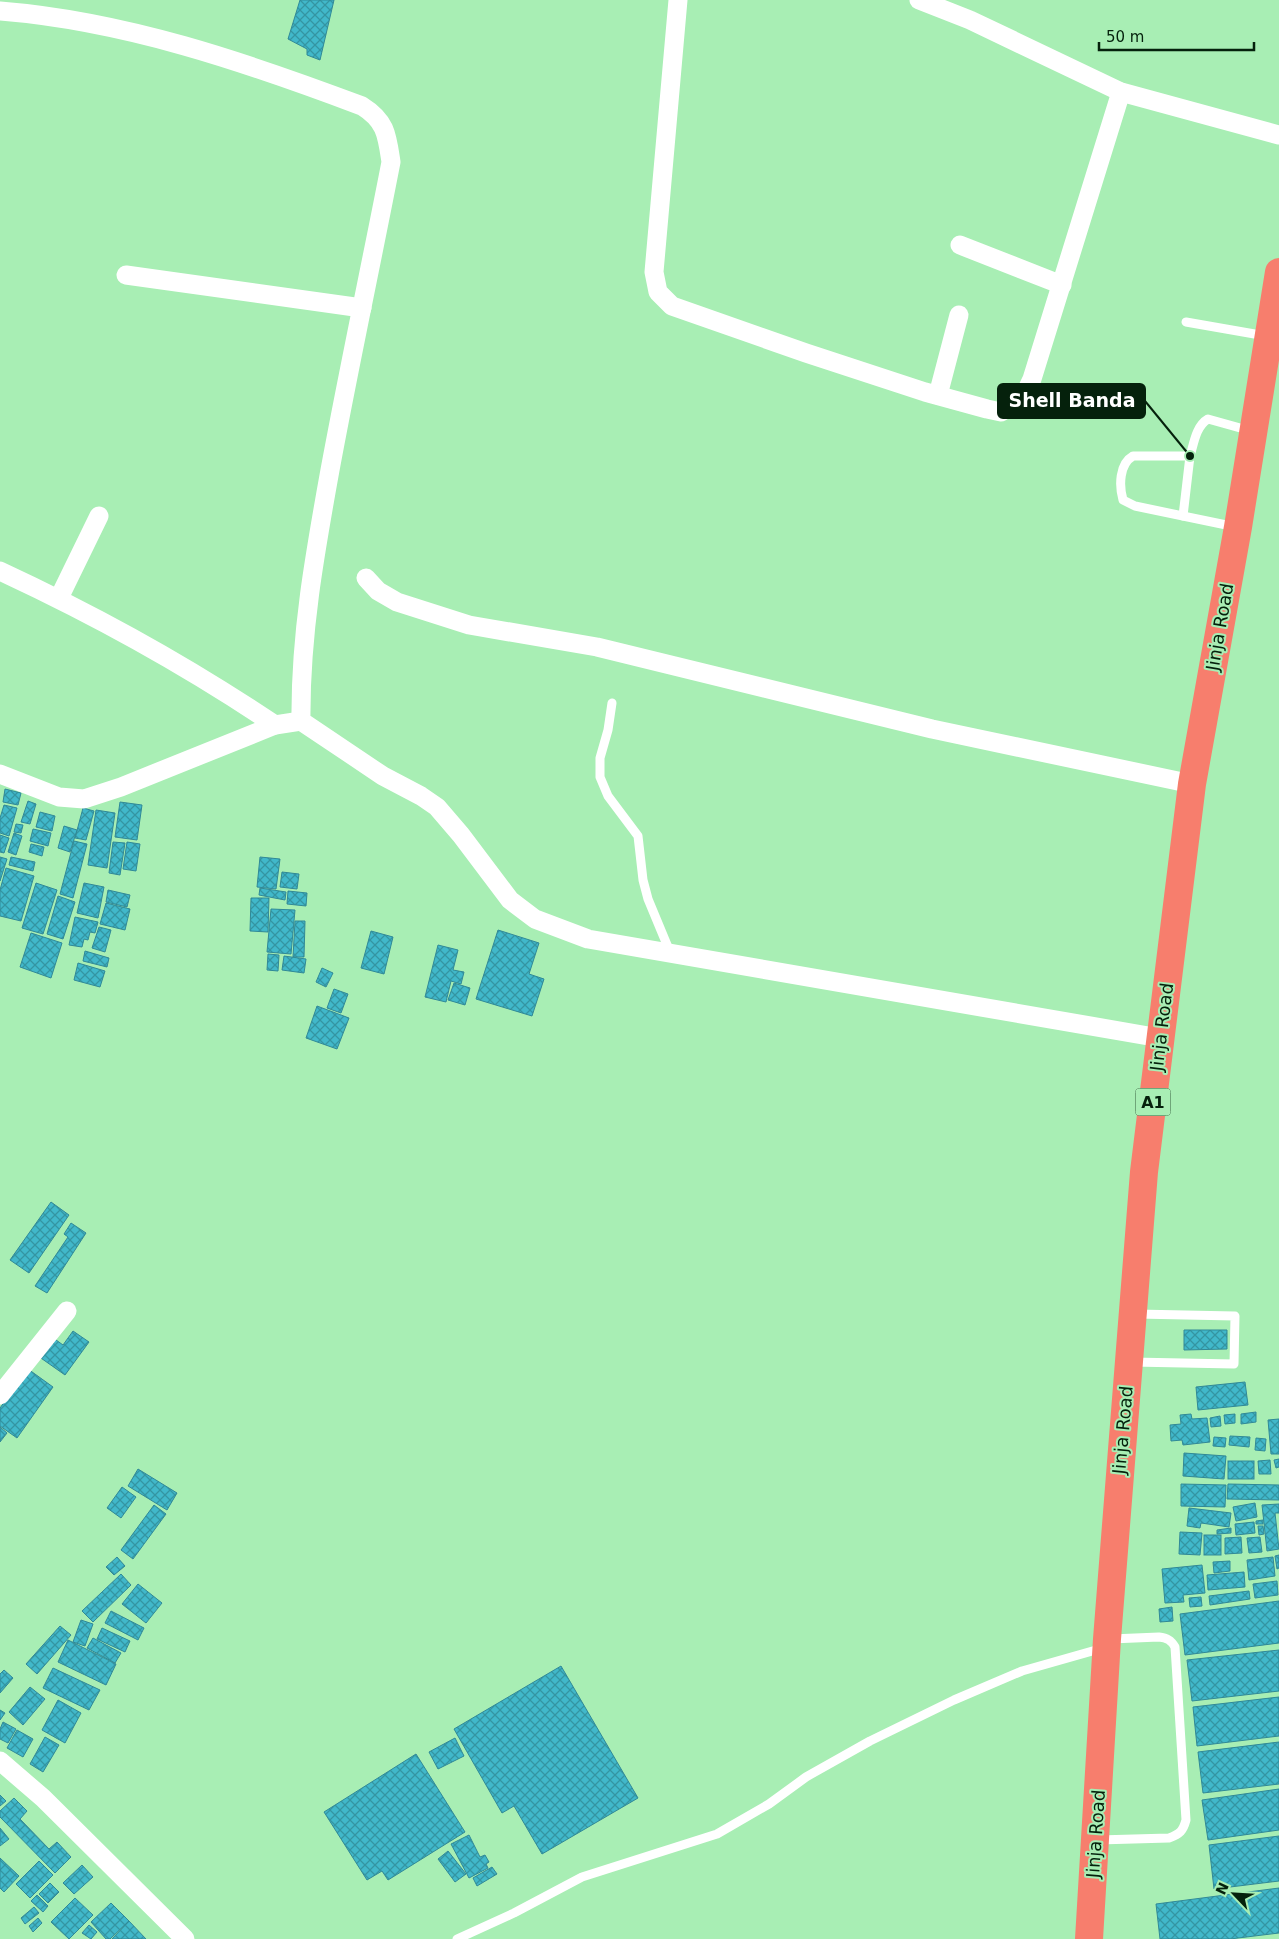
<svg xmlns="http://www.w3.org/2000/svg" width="1279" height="1939" viewBox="0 0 1279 1939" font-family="'DejaVu Sans',sans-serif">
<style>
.building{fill:url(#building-cross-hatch);stroke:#308997}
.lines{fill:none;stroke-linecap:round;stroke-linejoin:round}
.lane{stroke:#fff;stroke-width:9}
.street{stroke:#fff;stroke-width:19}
.highway{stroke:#f77e6d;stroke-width:28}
.labels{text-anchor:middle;stroke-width:4;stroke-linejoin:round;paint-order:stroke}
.shield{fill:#a8eeb4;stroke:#365e3e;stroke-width:1}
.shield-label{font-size:16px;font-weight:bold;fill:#05210c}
.street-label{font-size:18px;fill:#05210c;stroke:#a8eeb4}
.leader{fill:none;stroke:#05210c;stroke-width:2}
.callout-dot{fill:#05210c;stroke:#a8eeb4;stroke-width:2}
.callout{fill:#05210c;stroke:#05210c;stroke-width:2}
.callout-label{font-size:19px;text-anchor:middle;font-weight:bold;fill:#fff}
</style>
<defs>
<pattern id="building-cross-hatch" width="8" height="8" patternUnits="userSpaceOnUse" patternTransform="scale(1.25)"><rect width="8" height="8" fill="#41b8ca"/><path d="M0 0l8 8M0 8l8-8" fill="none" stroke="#3495a2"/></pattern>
</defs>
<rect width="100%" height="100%" fill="#a8eeb4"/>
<g class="building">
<polygon points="300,0 334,0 320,60 307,55 307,49 288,39"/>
<polygon points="5,789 21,793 18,805 3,802"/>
<polygon points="28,801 36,804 30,824 21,822"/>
<polygon points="120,802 142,805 137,840 115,837"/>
<polygon points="4,805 17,808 9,836 0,833 0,818"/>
<polygon points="83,808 94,811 86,840 75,838"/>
<polygon points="96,810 115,813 107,868 88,865"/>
<polygon points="40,812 55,816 52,831 36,827"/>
<polygon points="16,824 23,825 21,833 14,832"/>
<polygon points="64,826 77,830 70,852 58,848"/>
<polygon points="33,829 51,833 48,846 30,841"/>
<polygon points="14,833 22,836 16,855 8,852"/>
<polygon points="0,835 9,838 4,853 0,852"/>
<polygon points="74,841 87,844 73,898 60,894"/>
<polygon points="113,842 125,843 120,875 109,873"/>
<polygon points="127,842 140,844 136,871 123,869"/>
<polygon points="31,844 44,847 42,856 29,852"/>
<polygon points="0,857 7,859 0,881"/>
<polygon points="11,857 35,862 33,871 9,865"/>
<polygon points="260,857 280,859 276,889 257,887"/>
<polygon points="6,868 34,876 21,921 0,916 0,890"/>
<polygon points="282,872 299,874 297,889 280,887"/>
<polygon points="36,883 57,890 43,934 22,928"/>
<polygon points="84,883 104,887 98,918 77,913"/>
<polygon points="260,888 286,892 285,900 259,895"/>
<polygon points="108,890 130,895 127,907 106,902"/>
<polygon points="288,891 307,893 306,906 287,904"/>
<polygon points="58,896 75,902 63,939 47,934"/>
<polygon points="251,898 269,898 268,932 250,931"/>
<polygon points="106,903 130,909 125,930 100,924"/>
<polygon points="271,909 295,910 291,954 267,952"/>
<polygon points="75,917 98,922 95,933 90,932 88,940 84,939 82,947 69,945"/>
<polygon points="295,921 305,921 304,957 293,957"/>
<polygon points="99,927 111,930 105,952 92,948"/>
<polygon points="498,930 539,943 529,974 544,979 532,1016 476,999"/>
<polygon points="371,931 393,937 384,974 361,968"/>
<polygon points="31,933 62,943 51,978 20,967"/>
<polygon points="438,945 458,950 453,970 464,972 461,984 451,981 446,1002 425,997"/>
<polygon points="85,951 109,958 107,967 83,961"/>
<polygon points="268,954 279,955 278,971 267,970"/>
<polygon points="284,956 306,959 304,973 282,970"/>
<polygon points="78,963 105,971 100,987 74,980"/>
<polygon points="322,968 333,973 326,987 316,982"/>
<polygon points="454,983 470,988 465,1005 448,1000"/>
<polygon points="334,989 348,994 341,1013 327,1008"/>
<polygon points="317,1006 349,1018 337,1049 306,1038"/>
<polygon points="51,1202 69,1215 29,1273 10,1260"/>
<polygon points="71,1223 86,1233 47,1293 35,1286 68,1237 64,1234"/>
<polygon points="1184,1330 1227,1330 1227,1349 1184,1350"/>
<polygon points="73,1331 89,1342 65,1375 38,1356 52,1337 63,1345"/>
<polygon points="28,1369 53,1387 17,1438 0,1426 0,1408"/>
<polygon points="1245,1382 1248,1405 1198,1410 1196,1387"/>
<polygon points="1256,1412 1256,1422 1241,1424 1241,1414"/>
<polygon points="1191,1414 1192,1419 1207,1418 1210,1442 1183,1445 1182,1440 1171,1441 1170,1425 1181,1424 1180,1415"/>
<polygon points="1235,1414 1235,1423 1225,1424 1224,1415"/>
<polygon points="1220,1416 1221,1426 1211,1427 1210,1418"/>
<polygon points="1279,1419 1279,1454 1271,1454 1268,1420"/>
<polygon points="0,1427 7,1433 0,1442"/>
<polygon points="1230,1436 1250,1437 1249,1447 1229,1445"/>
<polygon points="1214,1437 1226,1438 1225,1447 1213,1446"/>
<polygon points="1256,1438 1266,1439 1265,1451 1255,1450"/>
<polygon points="1184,1453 1226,1456 1224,1479 1183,1476"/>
<polygon points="1279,1459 1279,1467 1276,1468 1274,1460"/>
<polygon points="1270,1460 1271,1474 1259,1474 1258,1461"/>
<rect x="1228" y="1461" width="26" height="18"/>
<polygon points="138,1469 177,1493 167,1510 128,1486"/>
<polygon points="1181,1484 1226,1485 1225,1507 1181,1506"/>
<polygon points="1228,1484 1279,1485 1279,1500 1227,1499"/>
<polygon points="122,1487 136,1497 121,1518 107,1508"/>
<polygon points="1255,1503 1257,1517 1236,1521 1233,1507"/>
<polygon points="1279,1504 1279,1513 1275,1513 1279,1549 1267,1551 1262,1505"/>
<polygon points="154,1505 166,1514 133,1559 121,1550"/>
<polygon points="1189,1508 1231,1513 1229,1527 1201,1523 1200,1528 1187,1526"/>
<polygon points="1263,1520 1263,1524 1256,1524 1256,1521"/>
<polygon points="1254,1522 1255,1533 1236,1535 1235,1524"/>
<polygon points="1258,1526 1263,1526 1264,1534 1259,1535"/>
<polygon points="1231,1528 1231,1533 1217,1534 1217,1530"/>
<polygon points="1180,1532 1202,1533 1200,1555 1179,1554"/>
<rect x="1204" y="1535" width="17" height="20"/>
<polygon points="1241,1537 1242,1553 1225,1554 1225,1538"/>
<polygon points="1260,1537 1262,1552 1249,1553 1247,1538"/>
<polygon points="1279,1555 1279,1568 1277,1569 1275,1556"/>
<polygon points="117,1557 125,1566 114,1575 106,1567"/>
<polygon points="1273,1557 1275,1576 1249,1580 1247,1560"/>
<polygon points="1230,1561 1230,1571 1214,1573 1213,1562"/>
<polygon points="1202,1565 1205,1593 1183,1595 1184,1602 1165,1603 1162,1569"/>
<polygon points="1244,1572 1245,1587 1208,1590 1207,1575"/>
<polygon points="121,1574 131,1585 93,1622 82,1611"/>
<polygon points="1277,1581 1278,1595 1255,1598 1253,1584"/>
<polygon points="138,1584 162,1603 146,1623 122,1604"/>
<polygon points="1249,1591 1250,1599 1210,1605 1209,1596"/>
<polygon points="1201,1597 1202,1606 1190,1607 1189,1598"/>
<polygon points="1279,1601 1279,1643 1185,1655 1180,1614"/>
<polygon points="1172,1607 1173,1621 1160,1622 1159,1609"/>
<polygon points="111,1611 144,1628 138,1640 105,1623"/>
<polygon points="81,1620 93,1624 85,1646 73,1642"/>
<polygon points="60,1626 71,1635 37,1674 26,1664"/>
<polygon points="102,1628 130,1641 125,1652 97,1639"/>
<polygon points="93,1638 121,1653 115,1663 87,1648"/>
<polygon points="68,1640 116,1664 106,1685 58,1662"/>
<polygon points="1279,1650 1279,1691 1192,1701 1187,1660"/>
<polygon points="561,1666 638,1798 542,1854 514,1806 502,1813 454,1729"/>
<polygon points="53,1668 100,1690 89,1710 43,1688"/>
<polygon points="4,1670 13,1678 0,1693 0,1674"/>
<polygon points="30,1687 45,1699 23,1725 9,1712"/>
<polygon points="1279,1697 1279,1736 1197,1746 1193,1707"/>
<polygon points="58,1700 81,1713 65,1743 42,1730"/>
<polygon points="0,1710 5,1713 0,1720"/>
<polygon points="3,1722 16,1729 8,1743 0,1739 0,1729"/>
<polygon points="17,1730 33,1739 23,1757 7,1748"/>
<polygon points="45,1737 59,1745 43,1772 30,1764"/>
<polygon points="455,1738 464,1756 438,1769 429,1752"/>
<polygon points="1279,1742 1279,1784 1203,1793 1198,1752"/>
<polygon points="416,1754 465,1832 388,1880 382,1871 367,1880 324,1812"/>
<polygon points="1279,1789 1279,1830 1208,1840 1202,1800"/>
<polygon points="0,1795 6,1801 0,1806"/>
<polygon points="14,1798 27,1811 20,1819 49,1849 57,1842 71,1857 55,1873 0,1817 0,1811"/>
<polygon points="0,1828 9,1839 0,1846"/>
<polygon points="469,1835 480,1857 485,1855 489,1862 486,1864 488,1868 469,1878 451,1844"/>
<polygon points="1279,1836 1279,1881 1214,1889 1209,1845"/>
<polygon points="448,1851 466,1874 455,1882 438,1859"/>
<polygon points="0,1858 19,1876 4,1892 0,1888"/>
<polygon points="39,1861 53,1875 30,1898 16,1884"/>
<polygon points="82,1865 93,1877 74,1894 63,1883"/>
<polygon points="492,1867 497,1874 477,1886 473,1878"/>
<polygon points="50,1883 59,1892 48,1903 39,1894"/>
<polygon points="1279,1888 1279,1933 1230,1939 1160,1939 1156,1904"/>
<polygon points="37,1895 48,1906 43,1912 31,1901"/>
<polygon points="75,1898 93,1915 69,1939 51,1922"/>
<polygon points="111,1903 129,1921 110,1939 106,1939 91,1922"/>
<polygon points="34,1907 39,1913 25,1924 21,1918"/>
<polygon points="38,1918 42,1923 33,1932 29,1926"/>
<polygon points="129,1921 146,1939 112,1939"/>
<polygon points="89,1925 97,1932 91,1939 82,1933"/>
</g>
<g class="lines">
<g class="lane">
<polyline points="1186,322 1266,336"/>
<polyline points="1183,516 1190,456"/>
<path d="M1236 527 1135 506 1123 500C1119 486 1119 464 1133 456H1190C1194 443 1196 426 1208 419L1251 431"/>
<polyline points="612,703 608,730 600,758 600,777 608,796 638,836 643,880 648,899 670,952"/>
<polyline points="1132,1362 1234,1364 1235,1316 1136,1314"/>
<path d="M1098 1840 1169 1838C1180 1834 1183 1831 1186 1820L1175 1647C1171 1640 1167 1638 1159 1637L1111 1639"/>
<polyline points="457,1939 514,1913 582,1877 717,1834 769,1804 806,1777 870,1741 954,1700 1022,1671 1103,1648"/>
</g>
<g class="street">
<polyline points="678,0 654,272 658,292 672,306 806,353 925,392 987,409 1001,412 1022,400 1032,379 1121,92"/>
<polyline points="919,0 970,20 1121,92 1279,135"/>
<path d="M0 11C125 21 245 62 362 106 386 121 387 135 391 162 371 265 349 367 330 470 315 553 300 636 301 721L383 776 421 796 437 807 461 835 510 900 535 919 588 939 1160 1038"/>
<polyline points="960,245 1062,285"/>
<polyline points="126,275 362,308"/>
<polyline points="938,395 959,315"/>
<path d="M0 571C97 616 186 665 275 725L301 721"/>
<polyline points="366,578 378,591 397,602 469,625 597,647 932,729 1192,784"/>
<polyline points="59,598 99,516"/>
<polyline points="0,774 59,797 84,799 121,787 275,725"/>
<polyline points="0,1395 67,1311"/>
<polyline points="0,1761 43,1798 185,1939"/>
</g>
<polyline class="highway" points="1089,1939 1107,1639 1144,1172 1192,784 1238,527 1279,272"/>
</g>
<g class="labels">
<rect class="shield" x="1135.5" y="1088.5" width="35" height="27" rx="4"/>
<g class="shield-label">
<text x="1153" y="1108">A1</text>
</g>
<g class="street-label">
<text transform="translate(1220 627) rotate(-80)" y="6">Jinja Road</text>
<text transform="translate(1162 1027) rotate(-83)" y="6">Jinja Road</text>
<text transform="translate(1123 1430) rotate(-85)" y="6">Jinja Road</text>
<text transform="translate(1096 1834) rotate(-86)" y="6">Jinja Road</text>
</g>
</g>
<path class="leader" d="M1190 456L1145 401"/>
<circle class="callout-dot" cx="1190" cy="456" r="5"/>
<rect class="callout" x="998" y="384" width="147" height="34" rx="5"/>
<g class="callout-label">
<text x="1072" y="407">Shell Banda</text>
</g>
<g transform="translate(1234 1894) rotate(295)" stroke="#a8eeb4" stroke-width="4" paint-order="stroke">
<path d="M0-4L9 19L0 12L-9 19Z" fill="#05210c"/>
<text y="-8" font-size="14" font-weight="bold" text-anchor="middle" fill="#05210c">N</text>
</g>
<path d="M1099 42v8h155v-8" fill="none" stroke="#05210c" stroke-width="2.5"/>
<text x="1106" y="42" font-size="15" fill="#05210c" stroke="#a8eeb4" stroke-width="4" paint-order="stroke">50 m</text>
</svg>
